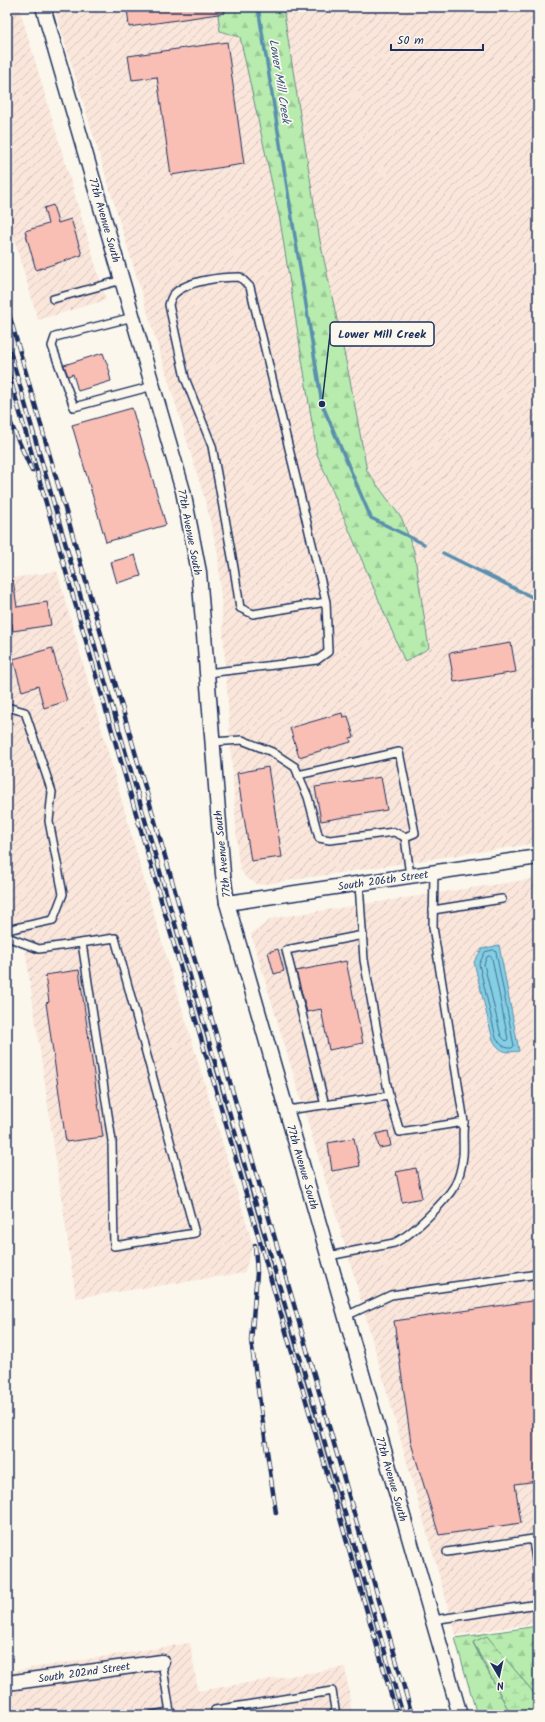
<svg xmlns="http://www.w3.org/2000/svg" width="545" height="1722" viewBox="0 0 545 1722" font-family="Kalam,sans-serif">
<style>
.industrial{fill:url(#industrial-furrows)}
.forest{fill:url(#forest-firs);stroke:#698e86}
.wetland{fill:url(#wetland-marsh);stroke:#698e86}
.water{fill:#84cfe4;stroke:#5a8fae}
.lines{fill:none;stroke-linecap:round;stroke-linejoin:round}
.shore{stroke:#456f94;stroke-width:1}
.stream{stroke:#5a8fae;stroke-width:3.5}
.building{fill:#f9beb4;stroke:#1b2f5e}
.service-casing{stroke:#1b2f5e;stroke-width:10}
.minor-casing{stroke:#1b2f5e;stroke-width:17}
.service{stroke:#fbf7ec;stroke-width:7}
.minor{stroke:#fbf7ec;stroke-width:14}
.rail-casing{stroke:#1b2f5e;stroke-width:4.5}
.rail{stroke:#fbf7ec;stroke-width:3;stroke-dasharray:9;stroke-linecap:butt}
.labels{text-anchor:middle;stroke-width:3.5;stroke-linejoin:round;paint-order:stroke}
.street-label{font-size:11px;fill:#1b2f5e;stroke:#fbf7ec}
.water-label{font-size:12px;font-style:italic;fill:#355780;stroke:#fbf7ec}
.leader{fill:none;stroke:#1b2f5e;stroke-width:1.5}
.callout-dot{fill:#1b2f5e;stroke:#fbf7ec;stroke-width:1.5}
.callout{fill:#fbf7ec;stroke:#1b2f5e;stroke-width:1.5}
.callout-label{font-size:12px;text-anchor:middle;font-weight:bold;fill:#1b2f5e}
</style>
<defs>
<pattern id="industrial-furrows" width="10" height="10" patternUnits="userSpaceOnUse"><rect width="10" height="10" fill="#fae6db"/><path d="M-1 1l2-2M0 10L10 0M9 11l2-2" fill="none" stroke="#d6c6be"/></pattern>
<pattern id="forest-firs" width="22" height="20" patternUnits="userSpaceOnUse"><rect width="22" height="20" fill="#b7ecae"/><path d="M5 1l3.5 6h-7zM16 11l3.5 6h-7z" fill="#9dcb98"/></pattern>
<pattern id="wetland-marsh" width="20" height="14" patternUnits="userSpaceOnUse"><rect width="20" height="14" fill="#b7ecae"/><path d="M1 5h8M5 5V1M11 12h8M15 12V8" fill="none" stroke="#9dcb98"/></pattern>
</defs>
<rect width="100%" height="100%" fill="#fbf7ec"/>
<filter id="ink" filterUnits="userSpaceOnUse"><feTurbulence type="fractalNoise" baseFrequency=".025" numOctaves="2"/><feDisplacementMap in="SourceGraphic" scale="8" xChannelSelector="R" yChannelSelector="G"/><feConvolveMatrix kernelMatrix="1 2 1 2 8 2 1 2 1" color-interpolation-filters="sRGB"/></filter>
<g filter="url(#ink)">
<g class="industrial">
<polygon points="7,7 19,7 106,300 38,320 7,215"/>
<polygon points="54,7 538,7 538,843 259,885 246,878 240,869 238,858 218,554 205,500"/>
<polygon points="57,571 154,915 253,1245 244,1273 76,1298 23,934 10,936 9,928 7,928 7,579"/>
<polygon points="538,878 538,1623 456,1635 350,1262 251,934 273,918"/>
<polygon points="190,1643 198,1691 345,1667 352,1715 7,1715 7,1672"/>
</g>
<g class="forest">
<polygon points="217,7 283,7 320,241 350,380 367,471 402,519 414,551 429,648 405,662 317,454 280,220 240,37 220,31"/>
<polygon points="538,1626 538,1698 487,1637 473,1643 511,1715 477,1715 455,1638"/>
</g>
<polygon class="wetland" points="487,1636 538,1698 538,1715 511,1715 473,1642"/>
<path class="water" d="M499 945 519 1051C505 1053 500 1052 493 1040L474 962 482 949Z"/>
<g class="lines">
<g class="shore">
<path d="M494 950 496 952 514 1046 512 1048C505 1049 500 1044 496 1038L479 964 485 952Z"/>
<polygon points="490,956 492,958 508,1039 506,1041 501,1036 484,964 487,957"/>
</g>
<g class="stream">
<polyline points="258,7 322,404 371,518 424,544"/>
<polyline points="443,553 538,600"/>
</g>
</g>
<g class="building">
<polygon points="127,7 224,7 225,13 129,27"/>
<polygon points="227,42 244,164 171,175 157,77 132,80 128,56"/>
<polygon points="53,205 58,223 71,219 82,255 36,270 25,231 48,224 44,208"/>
<polygon points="103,353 110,372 109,373 111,381 78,391 73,374 68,376 64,365"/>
<polygon points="132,408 166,525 106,542 72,425"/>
<polygon points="135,555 141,576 117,583 111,562"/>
<polygon points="7,580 13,580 17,607 47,602 51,625 13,631 12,623 7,624"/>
<polygon points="511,643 516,672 454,682 449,653"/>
<polygon points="52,648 67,701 44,708 38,686 22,691 13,659"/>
<polygon points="342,713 343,717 348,716 354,737 350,738 351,742 299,757 290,728"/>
<polygon points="268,767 282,857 251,861 237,773"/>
<polygon points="381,777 387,810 321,821 315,787"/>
<polygon points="278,949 284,971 274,974 268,952"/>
<polygon points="346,961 363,1043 329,1050 321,1009 307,1012 296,971"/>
<polygon points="79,970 103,1137 66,1142 46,1003 49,1002 45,975"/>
<polygon points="388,1131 391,1146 379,1148 376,1134"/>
<polygon points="354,1138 360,1166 332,1171 328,1143"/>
<polygon points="416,1168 422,1198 402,1202 396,1172"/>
<polygon points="538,1300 538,1481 515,1484 521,1523 439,1535 411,1443 394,1321"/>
</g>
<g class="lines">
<g class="service-casing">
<g id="service">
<polyline points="53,299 122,280"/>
<polyline points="133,317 55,337 52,346 74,407 153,386"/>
<path d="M207 673 317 660 328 652 326 602 250 287 240 277C222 277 188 280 174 294 172 296 170 301 169 305L185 378 212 446 234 568 240 608 253 614 326 602"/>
<polyline points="7,707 25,712 52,792 49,821 63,894 53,920 11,929 7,933"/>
<polyline points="212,742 242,740 272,752 295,767 308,797 319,838 330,840 394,832 405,837 415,833 399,752 298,775"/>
<polyline points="405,837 410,876"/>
<polyline points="433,910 502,899"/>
<polyline points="7,937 39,949 115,938 195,1233 114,1246 112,1141 82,943"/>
<polyline points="389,1096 400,1132 464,1122 433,927 434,872"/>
<polyline points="325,1105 286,950 363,935"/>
<polyline points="287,1110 389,1096 364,960 359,883"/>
<path d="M329 1256 394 1243C412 1235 445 1202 455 1185 459 1178 462 1164 463 1156 464 1144 462 1133 464 1122"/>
<polyline points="346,1316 391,1295 538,1274"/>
<polyline points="538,1547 534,1547 538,1572"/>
<polyline points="447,1552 533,1539 534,1547"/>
<polyline points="433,1620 538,1604"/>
<polyline points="162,1662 170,1712"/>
<polyline points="152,1715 170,1712 171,1715"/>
<polyline points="216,1715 215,1710 332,1691 336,1715"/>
</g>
</g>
<g class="minor-casing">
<g id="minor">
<polyline points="43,7 183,491 199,572 223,874 227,903 460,1715"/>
<polyline points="227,903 538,857"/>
<polyline points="7,1683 162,1662"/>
</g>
</g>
<use href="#service" class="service"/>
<use href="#minor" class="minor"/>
<g class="rail-casing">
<g id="rail">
<polyline points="7,307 412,1715"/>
<path d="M7 341C138 799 273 1256 403 1715"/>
<polyline points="7,368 397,1715"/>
<polyline points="7,415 32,471"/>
<polyline points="255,1245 257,1273 251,1341 276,1513"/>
</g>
</g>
<use href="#rail" class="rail"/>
</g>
</g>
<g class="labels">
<g class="street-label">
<text transform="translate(105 220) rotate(74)" y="4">77th Avenue South</text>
<text transform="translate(190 532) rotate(79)" y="4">77th Avenue South</text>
<text transform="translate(222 854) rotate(-96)" y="4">77th Avenue South</text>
<text transform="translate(383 880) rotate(-8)" y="4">South 206th Street</text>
<text transform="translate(303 1167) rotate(74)" y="4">77th Avenue South</text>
<text transform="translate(392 1479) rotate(74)" y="4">77th Avenue South</text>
<text transform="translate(84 1672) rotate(-8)" y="4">South 202nd Street</text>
</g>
<g class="water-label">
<text transform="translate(280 81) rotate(81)" y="4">Lower Mill Creek</text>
</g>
</g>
<path class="leader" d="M322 404L330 334"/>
<circle class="callout-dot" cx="322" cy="404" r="4"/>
<rect class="callout" x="330" y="322" width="104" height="24" rx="4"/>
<g class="callout-label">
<text x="382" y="338">Lower Mill Creek</text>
</g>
<rect width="545" height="1722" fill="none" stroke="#fbf7ec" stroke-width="24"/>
<rect x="12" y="12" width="521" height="1698" fill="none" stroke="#1b2f5e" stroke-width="1.5" filter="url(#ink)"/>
<g transform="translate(499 1676) rotate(171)" stroke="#fbf7ec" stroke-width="3" paint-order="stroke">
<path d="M0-3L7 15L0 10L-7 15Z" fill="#1b2f5e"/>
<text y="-6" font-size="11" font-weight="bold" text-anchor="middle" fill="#1b2f5e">N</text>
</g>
<path d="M391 44v6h92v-6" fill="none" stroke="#1b2f5e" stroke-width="2"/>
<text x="397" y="44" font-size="12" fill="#1b2f5e" stroke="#fbf7ec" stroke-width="3" paint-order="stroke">50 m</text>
</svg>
